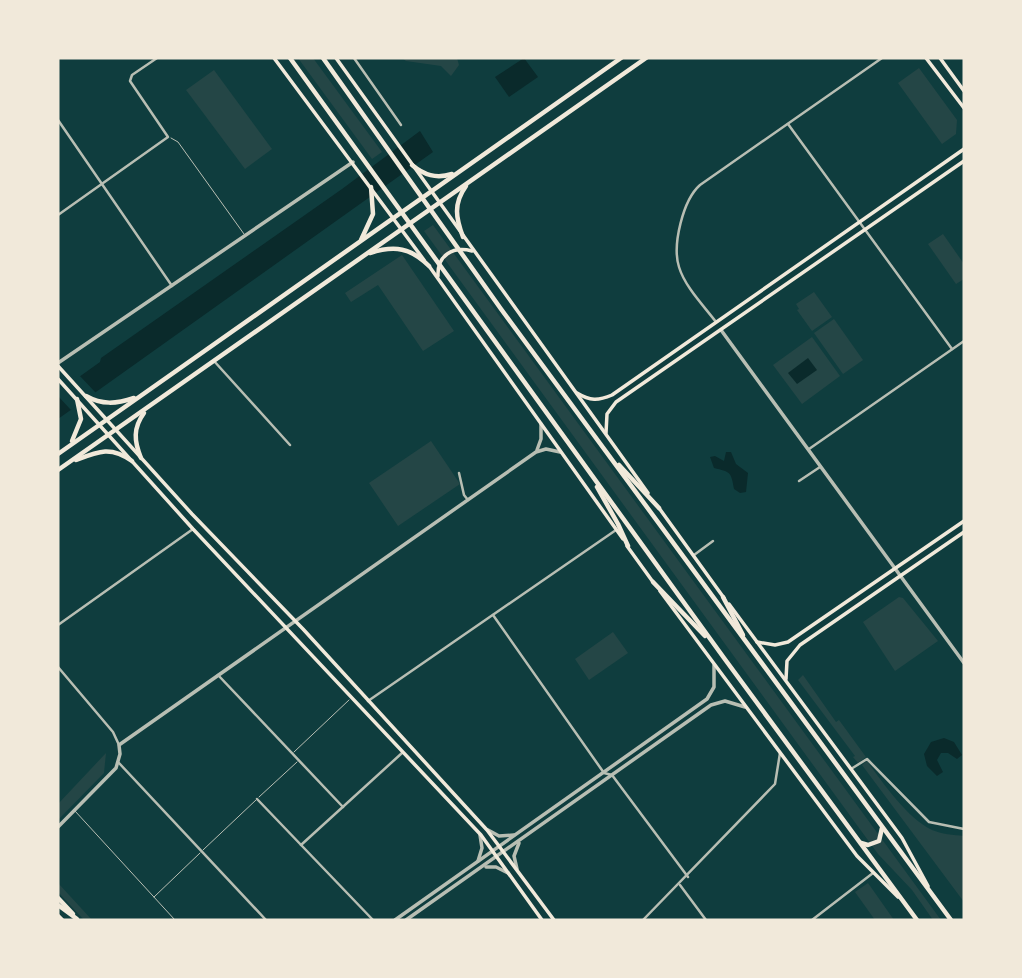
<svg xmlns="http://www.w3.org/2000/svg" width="1022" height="978" viewBox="0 0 1022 978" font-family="'Source Sans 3',sans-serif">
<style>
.green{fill:#244646}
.water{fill:#0a2a2b}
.pier{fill:#0f3d3e}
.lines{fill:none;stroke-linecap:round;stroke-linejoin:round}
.service{stroke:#b8beb3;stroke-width:1}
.minor{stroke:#b8beb3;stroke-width:2.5}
.tertiary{stroke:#b8beb3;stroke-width:3.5}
.secondary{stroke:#f1e9da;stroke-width:3.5}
.primary{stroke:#f1e9da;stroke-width:4.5}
.trunk{stroke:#f1e9da;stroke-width:4.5}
</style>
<rect width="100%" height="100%" fill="#0f3d3e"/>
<g class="green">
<polygon points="298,58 313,58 382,152 372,159"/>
<polygon points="402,58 457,58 459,65 451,76 441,66 406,61"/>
<polygon points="919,68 957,120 956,134 942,144 898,83"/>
<polygon points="214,70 272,149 245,169 186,90"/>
<polygon points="433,225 941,920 933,920 912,890 878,854 424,231"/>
<polygon points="943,234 964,264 964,279 956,284 928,244"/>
<polygon points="402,255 454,331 423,351 378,285 351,302 345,293"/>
<polygon points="814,292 832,317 812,331 797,310 799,309 796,304"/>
<polygon points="834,319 863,360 843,374 814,333"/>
<polygon points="812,337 840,376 802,404 773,365"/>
<polygon points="431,441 460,484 398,526 369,483"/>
<polygon points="899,597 903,598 938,641 895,671 863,622"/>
<polygon points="613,632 628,653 589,680 575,659"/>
<polygon points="803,675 836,722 839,720 866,757 858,763 853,757 855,756 798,680"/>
<polygon points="106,753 104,773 58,820 58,804"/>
<path d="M867 761C883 783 907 818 932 830 941 834 954 835 964 836V902L862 765Z"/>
<polygon points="58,883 92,920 84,920 58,892"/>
<polygon points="868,883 894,920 875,920 855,892"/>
</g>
<g class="water">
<polygon points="524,58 538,77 509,97 495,77"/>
<polygon points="420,131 433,152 58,419 58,392 100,362 101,358 342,189"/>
<polygon points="808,358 817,370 797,384 788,373"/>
<path d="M726 452H731L736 464 748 473 746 492 740 493 734 489C731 471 730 472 714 468L710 457 715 456 724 461Z"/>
<polygon points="944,738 954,742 962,755 957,759 948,753 941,753 937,760 943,772 937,776 927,766 924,754 931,742"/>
</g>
<polygon class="pier" points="78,374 96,393 71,410 58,396 58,388"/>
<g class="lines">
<g class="service">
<polyline points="171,138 178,142 244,234"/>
<polyline points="294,752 349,700"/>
<polyline points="259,797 297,762"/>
<polyline points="75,811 175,920"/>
<polyline points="203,850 256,800"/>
<polyline points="154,897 200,853"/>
</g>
<g class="minor">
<polyline points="354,58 401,125"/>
<polyline points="58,120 172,286"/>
<polyline points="788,124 952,349"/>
<polyline points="58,215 168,137 130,81 132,75 157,58"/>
<path d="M716 322C704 306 685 287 679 267 672 245 683 200 700 185L882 58"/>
<polyline points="214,361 290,445"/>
<polyline points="809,449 964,341"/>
<polyline points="459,473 464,495 468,500"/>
<polyline points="799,481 820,467"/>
<polyline points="694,555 713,541"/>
<polyline points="493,615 604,773 612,775 688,877"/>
<polyline points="58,625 193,529"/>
<polyline points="58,667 113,732 119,745"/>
<polyline points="218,675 343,807"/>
<polyline points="368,701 616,530"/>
<polyline points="118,762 266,920"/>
<polyline points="851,769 867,759 929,822 964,829"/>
<polyline points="257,799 373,920"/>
<polyline points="301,845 402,753"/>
<polyline points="680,885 706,920"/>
<polyline points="643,920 775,784 780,753"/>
<polyline points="812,920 873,873"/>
</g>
<g class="tertiary">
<polyline points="721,330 964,663"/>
<polyline points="58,363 353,162"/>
<polyline points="537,450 541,439 541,424"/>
<polyline points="58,827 116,768 120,754 119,745 536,452 546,449 560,452"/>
<polyline points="488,830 499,836 514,835"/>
<polyline points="478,861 482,848 480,835"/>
<polyline points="486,867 496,867 508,873"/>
<polyline points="517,869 514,856 519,843"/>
<polyline points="395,920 707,699 714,687 714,665"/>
<polyline points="406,920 711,705 725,701 745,707"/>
</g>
<g class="secondary">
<polyline points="274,58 424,260"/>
<polyline points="336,58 648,493"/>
<polyline points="926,58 964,108"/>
<polyline points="940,58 964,91"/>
<polyline points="429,266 623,539"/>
<path d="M438 276C437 255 453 246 472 251"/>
<polyline points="58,366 192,514 303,629 487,830 554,920"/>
<polyline points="58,379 193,529 481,835 542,920"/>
<path d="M577 393C590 401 598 401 612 395L964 149"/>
<polyline points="606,433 607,414 616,402 964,161"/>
<polyline points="659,508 724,598"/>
<polyline points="627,546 653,582"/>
<polyline points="660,591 857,856 898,897"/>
<polyline points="729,604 902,838 928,886"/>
<polyline points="757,642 775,645 788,642 964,521"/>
<polyline points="786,679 787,661 800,645 964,532"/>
</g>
<g class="primary">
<polyline points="290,58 724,658 917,920"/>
<polyline points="323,58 501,309 951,920"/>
<path d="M412 165C424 175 436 179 452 174"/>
<path d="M463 237C456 218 453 204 466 186"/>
<polyline points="361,240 373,214 371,187"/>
<path d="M370 253C395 245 411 248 429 266"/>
<path d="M86 396C102 405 116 404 134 398"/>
<polyline points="72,441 81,419 77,399"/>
<polyline points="58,454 621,58"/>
<path d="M141 458C134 441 133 428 144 413"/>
<path d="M76 460C99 451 111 446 132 461"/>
<polyline points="619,465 659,508"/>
<polyline points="58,470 646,58"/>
<polyline points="597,487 618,524 628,546"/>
<polyline points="653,582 705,636"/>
<polyline points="723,597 743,635"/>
<polyline points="861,843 868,845 879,841 882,828"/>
<polyline points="58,898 73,914"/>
</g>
<g class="trunk">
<polyline points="58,905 77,919"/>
<polyline points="58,916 62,920"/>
</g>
</g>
<rect width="1022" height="978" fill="none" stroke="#f1e9da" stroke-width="119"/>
</svg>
